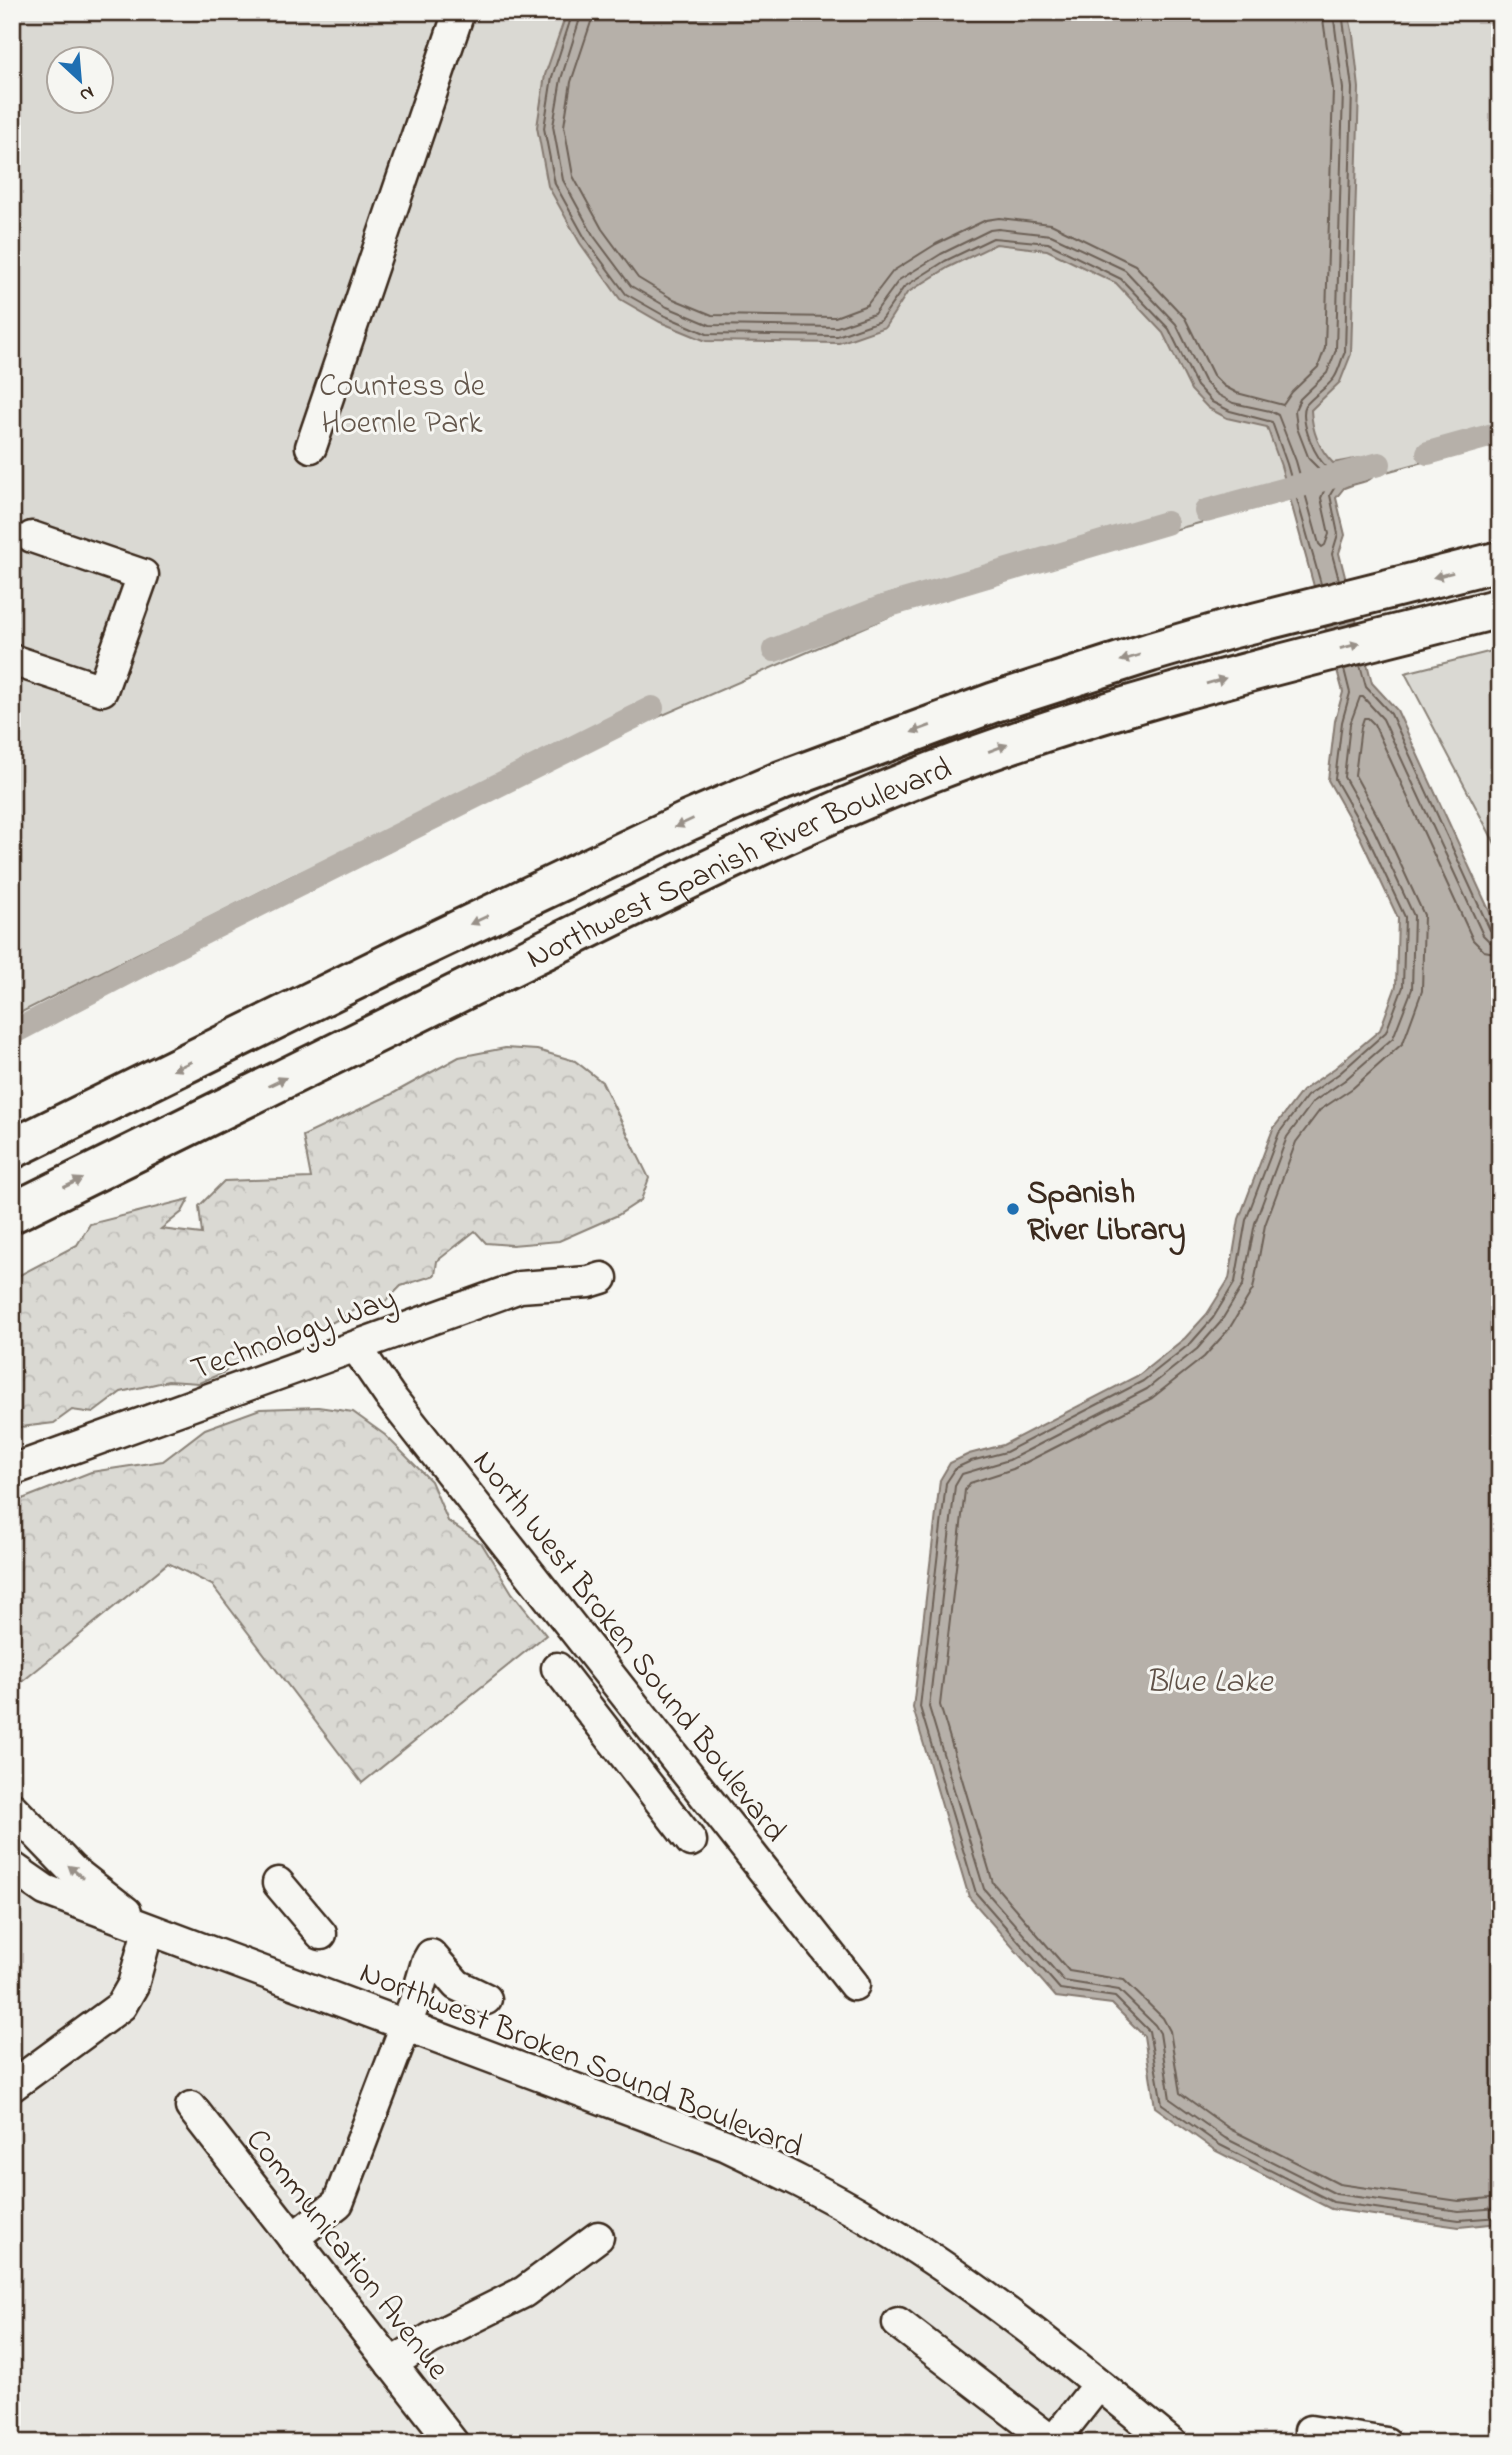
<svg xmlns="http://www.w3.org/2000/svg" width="1512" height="2455" viewBox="0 0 1512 2455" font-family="'Indie Flower',sans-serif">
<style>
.built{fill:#e8e7e2}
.forest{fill:url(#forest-crowns);stroke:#8a8278;stroke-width:2}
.park{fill:#dad9d3;stroke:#8a8278;stroke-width:2;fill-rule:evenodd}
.water{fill:#b6b0a9;stroke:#857a71;stroke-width:2}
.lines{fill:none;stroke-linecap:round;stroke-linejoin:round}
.shore{stroke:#6c6056;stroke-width:2}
.canal{stroke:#b6b0a9;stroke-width:24}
.minor-casing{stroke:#3b2a1e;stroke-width:35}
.major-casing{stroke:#3b2a1e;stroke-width:44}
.minor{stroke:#f6f6f2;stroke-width:30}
.major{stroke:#f6f6f2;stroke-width:38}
.oneway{fill:#989088}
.poi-dot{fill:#1f6fb2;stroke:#f6f6f2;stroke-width:2.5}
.labels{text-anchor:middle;stroke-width:6;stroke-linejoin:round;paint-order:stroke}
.park-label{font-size:32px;fill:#63564b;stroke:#f6f6f2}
.street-label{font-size:32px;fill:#3b2a1e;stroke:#f6f6f2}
.poi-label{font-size:32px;font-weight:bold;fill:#3b2a1e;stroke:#f6f6f2;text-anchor:start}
.water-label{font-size:33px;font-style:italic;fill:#605248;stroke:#f6f6f2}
</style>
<defs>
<pattern id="forest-crowns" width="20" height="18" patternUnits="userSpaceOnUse" patternTransform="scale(1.75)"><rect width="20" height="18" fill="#dad9d3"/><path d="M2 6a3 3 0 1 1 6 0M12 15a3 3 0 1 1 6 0" fill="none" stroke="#bcbab5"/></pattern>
</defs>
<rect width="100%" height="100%" fill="#f6f6f2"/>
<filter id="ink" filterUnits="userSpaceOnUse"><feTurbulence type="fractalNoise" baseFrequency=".0143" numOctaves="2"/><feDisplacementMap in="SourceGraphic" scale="14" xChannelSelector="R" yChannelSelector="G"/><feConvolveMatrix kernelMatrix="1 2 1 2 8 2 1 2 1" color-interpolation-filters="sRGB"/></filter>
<g filter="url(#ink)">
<polygon class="built" points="12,1867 782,2172 1171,2443 12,2443"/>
<g class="forest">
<polygon points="505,1048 537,1050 575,1061 602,1082 649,1178 641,1200 618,1215 559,1241 512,1245 486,1243 475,1231 437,1261 435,1275 401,1286 382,1305 355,1310 324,1327 291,1333 264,1351 242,1356 225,1372 199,1383 168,1381 121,1392 93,1413 72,1410 54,1423 12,1428 12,1279 77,1245 90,1224 189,1199 182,1212 161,1229 202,1234 199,1206 224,1181 311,1178 303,1136 392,1094 459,1057"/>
<polygon points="318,1407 353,1412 385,1435 431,1481 448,1521 482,1544 512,1593 546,1635 362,1783 212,1585 168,1563 12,1690 12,1503 91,1472 163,1461 205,1429 260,1409"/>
</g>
<g class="park">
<path d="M12 12H1500V441L946 592 292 876 12 1017ZM60 60H102V102H60Z"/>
<polygon points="1500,649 1500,853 1405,673"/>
</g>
<path class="water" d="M567 12H1348L1353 35 1359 88 1351 354 1340 382 1311 410C1312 430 1319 449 1333 463L1371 456 1378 461 1380 468C1369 486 1361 480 1344 488L1336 498 1345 535 1339 553 1372 683 1397 710 1500 934V2223L1459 2227 1331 2209 1216 2151 1155 2107 1144 2036 1112 2004 1056 1997 969 1897 913 1708 940 1480 950 1463 969 1454 1003 1445 1139 1375 1185 1338 1207 1314 1229 1279 1239 1219 1273 1129 1302 1091 1335 1068 1380 1030 1396 986 1398 918 1360 837 1328 780 1335 721 1343 692 1281 466 1267 427 1227 418 1208 408 1191 390 1163 333 1116 283 1047 250 996 244 949 267 907 293 885 327 839 343 706 341 660 322 620 299 580 243 548 186 537 127 545 75Z"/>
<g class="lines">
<g class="shore">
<polyline points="573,12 552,77 544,128 555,184 586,240 626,294 663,315 707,334 837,336 880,321 904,287 945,261 993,238 1048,243 1121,279 1169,329 1197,386 1212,402 1230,411 1272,422 1287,464 1321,584"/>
<polyline points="582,12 561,79 553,126 563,180 593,235 631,286 667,307 710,325 837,327 874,314 899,280 941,254 990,230 998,229 1051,235 1125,270 1176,324 1204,381 1217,394 1233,403 1270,411 1278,415 1296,461 1319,544 1322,547 1325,545 1329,534 1321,498 1329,479 1309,459 1297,428 1295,410 1300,399 1327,373 1336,350 1343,89 1333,12"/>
<polyline points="592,12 591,22 571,82 564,126 573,176 602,229 638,278 671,298 712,315 835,317 867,305 893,271 936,244 986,220 999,218 1051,224 1135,265 1185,318 1213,375 1224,386 1237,393 1283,405 1292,392 1318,367 1325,348 1333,89 1322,12"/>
<path d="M1339 580 1332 554 1338 534 1330 495C1333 490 1336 484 1341 481 1352 474 1366 480 1372 466L1368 463C1357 464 1340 473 1330 469 1316 463 1298 418 1306 405 1314 395 1327 388 1334 378 1339 371 1341 360 1345 352L1352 88 1342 12"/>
<polyline points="1360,665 1366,687 1391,714 1490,930 1495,934 1500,935"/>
<polyline points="1344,669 1350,693 1342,722 1335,779 1366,834 1405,917 1403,987 1386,1032 1340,1073 1307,1096 1279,1133 1246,1220 1235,1282 1213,1318 1191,1343 1143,1381 1006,1452 971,1461 956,1468 946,1483 920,1707 976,1893 1060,1989 1115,1997 1149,2031 1162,2104 1220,2145 1333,2202 1459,2220 1500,2217"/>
<polyline points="1500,944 1490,942 1483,935 1383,719 1363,697 1360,697 1350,724 1344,777 1374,830 1414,916 1412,989 1393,1038 1345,1080 1313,1102 1287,1137 1255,1223 1243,1285 1220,1323 1197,1349 1147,1389 1009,1460 962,1474 955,1486 929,1707 984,1889 1064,1981 1119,1990 1155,2025 1160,2033 1170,2099 1225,2138 1336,2194 1459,2211 1500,2208"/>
<polyline points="1500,954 1484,951 1473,940 1374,724 1368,718 1364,718 1361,727 1355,775 1383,826 1424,915 1422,991 1403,1043 1353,1088 1320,1110 1296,1142 1265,1225 1253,1289 1229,1329 1204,1357 1152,1398 1013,1469 970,1483 965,1490 940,1705 993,1883 1069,1971 1124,1980 1163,2018 1170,2031 1180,2093 1230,2129 1339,2184 1459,2201 1500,2197"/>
</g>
<g class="canal">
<polyline points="1428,453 1500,433"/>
<polyline points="1206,511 1379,464"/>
<polyline points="774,650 883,607 1166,523"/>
<polyline points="12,1033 195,937 652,708"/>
</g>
<g class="minor-casing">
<g id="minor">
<polyline points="311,447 459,12"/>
<polyline points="12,660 102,690 143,575 32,537"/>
<polyline points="356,1347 389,1395 854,1985"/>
<polyline points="12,1470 520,1287 589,1282 602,1278"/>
<polyline points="557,1668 691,1841"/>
<polyline points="12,1808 71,1869 126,1912"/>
<path d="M12 1867 45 1890 725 2145C775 2169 825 2193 872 2221 978 2284 1076 2365 1171 2443"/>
<polyline points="278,1883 321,1934"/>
<polyline points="12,2086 121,2006 133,1985 148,1930"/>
<polyline points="191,2107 453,2443"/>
<polyline points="293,2238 338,2203 417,1996 427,1962 431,1955 457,1985 486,1999"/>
<polyline points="898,2323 1054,2443"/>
<polyline points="391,2364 430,2339 524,2292 598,2237"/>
<polyline points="1310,2431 1386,2443"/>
<polyline points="1053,2442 1098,2385"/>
</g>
</g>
<g class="major-casing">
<g id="major">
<polyline points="12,1149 408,954 688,821 781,781 995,702 1151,652 1230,629 1500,561"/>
<path id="s1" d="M12 1213C170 1136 327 1058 484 980 632 907 778 832 932 772 1116 701 1309 657 1500 608"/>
</g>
</g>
<use href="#minor" class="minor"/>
<use href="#major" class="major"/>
</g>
<defs><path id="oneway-solid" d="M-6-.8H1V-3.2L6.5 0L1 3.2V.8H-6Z" transform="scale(1.75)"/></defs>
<g class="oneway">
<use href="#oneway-solid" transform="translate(1443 575) rotate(166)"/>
<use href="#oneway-solid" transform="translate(1350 646) rotate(-14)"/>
<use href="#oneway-solid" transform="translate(1130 658) rotate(163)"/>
<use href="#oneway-solid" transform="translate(1216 681) rotate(-16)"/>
<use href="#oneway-solid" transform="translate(921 729) rotate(160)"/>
<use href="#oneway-solid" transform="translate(998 748) rotate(-20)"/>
<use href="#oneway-solid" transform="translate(684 823) rotate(155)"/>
<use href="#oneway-solid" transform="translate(479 920) rotate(155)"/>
<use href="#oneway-solid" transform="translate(182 1066) rotate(154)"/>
<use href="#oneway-solid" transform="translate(277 1082) rotate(-26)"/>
<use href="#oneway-solid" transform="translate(73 1183) rotate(-26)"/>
<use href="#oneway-solid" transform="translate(76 1872) rotate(-140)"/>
</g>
</g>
<circle class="poi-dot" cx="1013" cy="1209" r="7"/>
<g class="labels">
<g class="park-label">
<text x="402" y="395">Countess de<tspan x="402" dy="37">Hoernle Park</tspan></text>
</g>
<g class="street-label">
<text dy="11" stroke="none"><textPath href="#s1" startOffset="807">Northwest Spanish River Boulevard</textPath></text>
<text transform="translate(293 1332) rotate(-20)" y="11">Technology Way</text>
<text transform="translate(631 1645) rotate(52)" y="11">North West Broken Sound Boulevard</text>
<text transform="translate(582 2058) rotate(22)" y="11">Northwest Broken Sound Boulevard</text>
<text transform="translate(349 2253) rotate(52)" y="11">Communication Avenue</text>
</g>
<g class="poi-label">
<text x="1027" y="1202">Spanish<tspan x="1027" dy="37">River Library</tspan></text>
</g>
<g class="water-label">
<text x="1209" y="1691">Blue Lake</text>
</g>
</g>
<rect width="1512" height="2455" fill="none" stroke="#f6f6f2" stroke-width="42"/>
<rect x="21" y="21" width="1470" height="2413" fill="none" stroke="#3b2a1e" stroke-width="2.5" filter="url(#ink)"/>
<g transform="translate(80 80) rotate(154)"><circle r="33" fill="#f6f6f2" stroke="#aba49d" stroke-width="2"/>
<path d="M0-5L12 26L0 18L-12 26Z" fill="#1f6fb2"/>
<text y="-10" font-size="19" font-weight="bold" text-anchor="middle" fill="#3b2a1e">N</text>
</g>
</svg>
